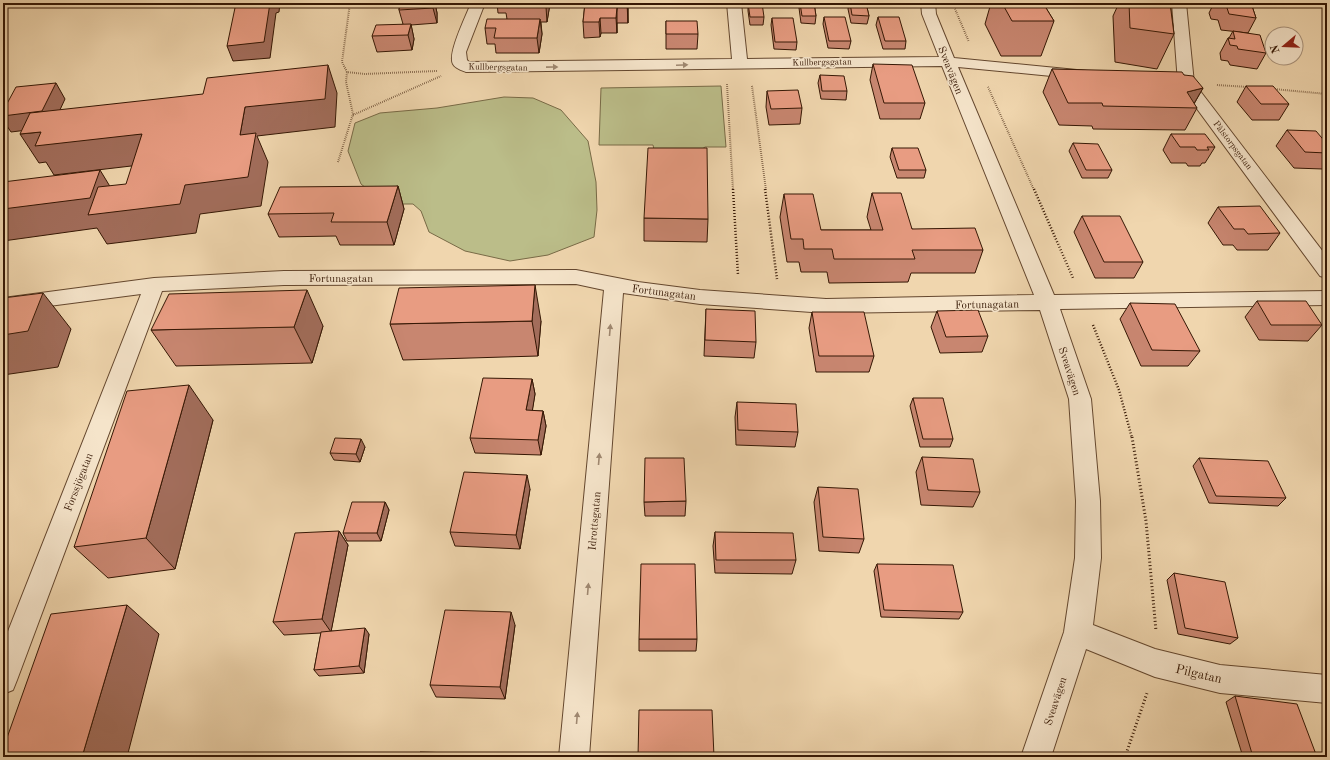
<svg xmlns="http://www.w3.org/2000/svg" width="1330" height="760" viewBox="0 0 1330 760" font-family="'Old Standard TT',serif">
<style>
.green{fill:#bbbd89;stroke:#786a46}
.lines{fill:none;stroke-linecap:round;stroke-linejoin:round}
.minor-casing{stroke:#64472e;stroke-width:2}
.path-far2{stroke:#351704;stroke-width:2;stroke-dasharray:0.5 1.5;stroke-linecap:butt}
.path-far1{stroke:#351704;stroke-width:2.5;stroke-dasharray:1 2;stroke-linecap:butt}
.path{stroke:#351704;stroke-width:3;stroke-dasharray:1 2.5;stroke-linecap:butt}
.minor{fill:#f5e4ca;fill-rule:evenodd}
.wall{fill:#c88670;stroke:#351704}
.shaded-wall{fill:#a26d5b;stroke:#351704}
.building{fill:#e89c82;stroke:#351704}
.oneway{fill:#9f8871}
.labels{text-anchor:middle;stroke-width:3.5;stroke-linejoin:round;paint-order:stroke}
.far-street-label{font-size:9px;fill:#351704;stroke:#f5e4ca}
.street-label{font-size:11px;fill:#351704;stroke:#f5e4ca}
.near-street-label{font-size:13px;fill:#351704;stroke:#f5e4ca}
</style>
<rect width="100%" height="100%" fill="#f0d6ae"/>
<filter id="stains"><feTurbulence type="fractalNoise" baseFrequency=".005" numOctaves="4"/><feColorMatrix values="0 0 0 0 .2 0 0 0 0 .09 0 0 0 0 .02 0 0 0 .5 -.17"/></filter>
<radialGradient id="worn" r=".72"><stop offset=".6" stop-color="#630" stop-opacity="0"/><stop offset="1" stop-color="#630" stop-opacity=".3"/></radialGradient>
<g class="green">
<polygon points="721,86 726,147 705,147 683,163 657,163 653,145 599,145 601,88"/>
<polygon points="504,97 533,98 561,110 588,141 596,182 597,210 594,237 548,255 510,261 465,251 429,232 421,211 413,204 386,204 361,184 348,151 355,123 380,113 437,108"/>
</g>
<g class="lines">
<g class="minor-casing">
<g id="minor">
<path d="M471 3H485L466 52 467 60 469 62 732 59 727 3H741L747 59 939 57 922 14 921 3H935L936 14 954 58 1087 71 1090 74 1087 77 1082 79 958 67 1054 295 1327 291V305L1060 309 1091 399 1100 501 1101 558 1093 625 1155 649 1220 665 1327 675V703L1220 693 1155 677 1086 649 1051 757H1021L1064 632 1075 558 1076 501 1069 399 1040 310 826 313 700 304 623 293 589 757H559L604 290 576 284 284 285 162 291 17 680 13 690 3 694V644L141 294 3 312V298L154 278 284 271 576 270 638 282 700 290 826 299 1034 295 942 66 466 72C461 70 455 68 453 64 447 54 467 14 471 3Z"/>
<polygon points="1172,3 1186,3 1194,83 1327,257 1327,278 1320,276 1178,83"/>
</g>
</g>
<g class="path-far2">
<polyline points="350,3 342,62 347,72 364,74 437,71"/>
<polyline points="955,3 955,9 969,42"/>
<polyline points="3,7 15,3"/>
<polyline points="727,84 733,190"/>
<polyline points="1217,85 1248,87"/>
<polyline points="752,86 766,190"/>
<polyline points="988,87 1034,190"/>
<polyline points="1273,89 1327,94"/>
<polyline points="353,115 441,76"/>
<polyline points="338,162 353,114 346,82 347,72"/>
</g>
<g class="path-far1">
<polyline points="733,189 738,275"/>
<polyline points="765,189 777,279"/>
<polyline points="1034,189 1073,278"/>
<polyline points="1093,325 1119,390 1132,438"/>
</g>
<g class="path">
<polyline points="1132,437 1146,521 1156,631"/>
<polyline points="1125,757 1147,693"/>
</g>
<use href="#minor" class="minor"/>
</g>
<g class="wall">
<polygon points="400,3 435,3 437,13 437,23 411,25 414,39 412,50 377,52 372,36 403,24 399,10"/>
<polygon points="497,3 550,3 547,22 541,22 542,34 539,53 496,53 495,44 487,44 485,28 507,19 506,13 498,13"/>
<polygon points="585,3 628,3 628,23 617,23 617,33 601,33 600,37 584,38 583,22"/>
<polygon points="748,3 764,17 763,25 750,25 748,11"/>
<polygon points="800,3 814,3 816,16 815,24 801,23 799,8"/>
<polygon points="849,3 866,3 869,16 867,24 851,23 848,9"/>
<polygon points="991,3 1043,3 1054,21 1041,56 1001,56 985,24"/>
<polygon points="1119,3 1170,3 1174,34 1157,69 1115,62 1113,16"/>
<polygon points="1214,3 1251,3 1256,18 1248,33 1221,30 1218,20 1211,19 1209,13"/>
<polygon points="824,17 851,41 849,49 828,48 823,24"/>
<polygon points="878,17 906,41 905,49 883,49 876,25"/>
<polygon points="772,18 797,42 796,50 774,49 771,25"/>
<polygon points="666,21 698,34 697,49 666,49"/>
<polygon points="1233,31 1266,53 1257,69 1230,65 1228,61 1221,60 1220,53 1228,38 1229,38"/>
<polygon points="873,64 925,103 920,119 880,119 870,80"/>
<polygon points="1052,69 1184,75 1203,88 1194,104 1197,108 1185,130 1093,129 1092,126 1059,125 1043,92"/>
<polygon points="820,75 847,91 846,100 821,99 818,83"/>
<polygon points="1246,86 1289,104 1279,120 1252,120 1237,102"/>
<polygon points="767,91 802,108 800,124 769,125 766,107"/>
<polygon points="1287,130 1327,144 1327,163 1323,169 1294,168 1276,146"/>
<polygon points="1171,134 1215,147 1205,163 1202,163 1200,166 1188,166 1186,163 1171,163 1163,150"/>
<polygon points="1073,143 1112,170 1108,178 1082,178 1069,151"/>
<polygon points="892,148 926,170 924,178 897,178 890,157"/>
<polygon points="398,186 404,209 394,245 340,245 336,236 279,237 268,214"/>
<polygon points="872,193 912,229 983,250 975,273 911,273 908,282 829,283 827,272 801,272 799,262 787,262 780,217 784,194 821,230 871,230 867,217"/>
<polygon points="1218,207 1280,233 1268,250 1237,250 1233,245 1223,245 1208,223"/>
<polygon points="1082,216 1143,262 1134,278 1095,278 1074,232"/>
<polygon points="644,218 708,219 707,242 644,241"/>
<polygon points="1257,301 1322,325 1308,341 1259,340 1245,317"/>
<polygon points="1130,303 1200,351 1188,366 1141,366 1120,319"/>
<polygon points="706,309 756,342 754,358 704,356"/>
<polygon points="937,311 988,336 982,352 940,353 931,327"/>
<polygon points="812,312 874,356 869,372 816,372 809,328"/>
<polygon points="541,321 538,356 403,360 390,324"/>
<polygon points="323,326 312,363 176,366 151,330"/>
<polygon points="532,379 535,394 532,411 543,411 546,426 541,455 475,453 470,438"/>
<polygon points="913,398 953,439 950,447 920,447 910,406"/>
<polygon points="737,402 798,432 795,447 736,445 735,417"/>
<polygon points="213,420 175,569 108,578 74,547"/>
<polygon points="365,447 360,462 334,460 330,453"/>
<polygon points="922,457 980,492 973,507 921,505 916,472"/>
<polygon points="1199,458 1286,498 1278,506 1209,503 1193,466"/>
<polygon points="818,487 864,539 859,553 819,551 814,502"/>
<polygon points="530,489 520,549 455,546 450,532"/>
<polygon points="686,501 685,516 645,516 644,502"/>
<polygon points="385,502 389,510 381,541 347,541 343,533"/>
<polygon points="339,531 348,545 331,631 369,634 364,673 319,676 314,670 321,633 284,635 273,622"/>
<polygon points="715,532 796,560 792,574 715,573 713,546"/>
<polygon points="877,564 963,612 959,619 881,617 874,571"/>
<polygon points="1174,573 1238,638 1230,644 1178,634 1167,580"/>
<polygon points="515,625 505,699 436,697 430,685"/>
<polygon points="639,639 697,639 696,651 639,651"/>
<polygon points="1235,696 1317,757 1243,757 1226,702"/>
</g>
<g class="shaded-wall">
<polygon points="270,3 280,3 279,12 276,13 270,58 233,61 227,46"/>
<polygon points="434,3 435,3 437,13 437,23 433,8"/>
<polygon points="546,3 550,3 550,4 547,22 546,7"/>
<polygon points="627,3 628,9 628,23"/>
<polygon points="617,7 617,33 616,18"/>
<polygon points="600,18 601,33 600,37 599,22"/>
<polygon points="540,19 542,34 539,53 537,38"/>
<polygon points="411,24 414,39 412,50 408,35"/>
<polygon points="328,65 337,93 335,127 257,136 268,162 261,206 200,214 196,233 107,244 97,228 3,241 3,209 100,170 117,198 185,185 240,135 245,107"/>
<polygon points="56,83 65,99 52,127 11,132 3,120 3,116"/>
<polygon points="1203,88 1192,107 1187,92"/>
<polygon points="41,132 142,134 157,163 54,175 46,162 39,163 20,134"/>
<polygon points="398,186 404,209 394,245 387,222"/>
<polygon points="535,285 541,321 538,356 532,321"/>
<polygon points="307,290 323,326 312,363 294,327"/>
<polygon points="43,293 71,329 58,367 3,375 3,335"/>
<polygon points="532,379 535,394 530,426 526,410"/>
<polygon points="189,385 213,420 175,569 146,538"/>
<polygon points="543,411 546,426 541,455 538,440"/>
<polygon points="361,439 365,447 360,462 356,454"/>
<polygon points="527,475 530,489 520,549 516,535"/>
<polygon points="385,502 389,510 381,541 377,533"/>
<polygon points="339,531 348,545 331,632 322,619"/>
<polygon points="127,605 159,634 127,757 82,757"/>
<polygon points="511,612 515,625 505,699 500,687"/>
<polygon points="365,628 369,634 364,673 359,666"/>
</g>
<g class="building">
<polygon points="236,3 270,3 264,42 227,46"/>
<polygon points="400,3 434,3 433,8 399,10"/>
<polygon points="506,3 546,3 546,7 505,7"/>
<polygon points="585,3 627,3 627,7 617,7 616,18 600,18 599,22 583,22"/>
<polygon points="748,3 762,3 764,17 750,17"/>
<polygon points="800,3 814,3 816,16 802,16"/>
<polygon points="850,3 866,3 869,16 852,15"/>
<polygon points="1002,3 1043,3 1054,21 1012,21"/>
<polygon points="1129,3 1170,3 1174,34 1130,28"/>
<polygon points="1218,3 1251,3 1256,18 1229,14 1226,5 1218,4"/>
<polygon points="824,17 845,17 851,41 829,41"/>
<polygon points="878,17 899,17 906,41 885,41"/>
<polygon points="772,18 793,18 797,42 775,42"/>
<polygon points="487,19 540,19 537,38 494,38 496,28 485,28"/>
<polygon points="666,21 697,21 698,34 666,34"/>
<polygon points="411,24 408,35 372,36 376,25"/>
<polygon points="1233,31 1260,35 1266,53 1238,49 1237,46 1230,45 1228,38 1235,39"/>
<polygon points="873,64 912,65 925,103 884,103"/>
<polygon points="328,65 325,99 245,107 240,135 256,133 248,177 185,185 180,204 88,215 98,187 126,184 142,134 35,146 41,132 20,134 30,113 203,94 207,78"/>
<polygon points="1052,69 1182,72 1184,75 1193,76 1203,88 1187,92 1197,108 1103,106 1102,103 1068,103"/>
<polygon points="820,75 844,76 847,91 822,91"/>
<polygon points="56,83 42,111 3,116 3,111 16,87"/>
<polygon points="1246,86 1273,86 1289,104 1261,104"/>
<polygon points="798,90 802,108 771,109 767,91"/>
<polygon points="1287,130 1316,131 1327,144 1327,153 1305,152"/>
<polygon points="1171,134 1205,134 1215,147 1207,147 1209,150 1197,150 1195,147 1180,147"/>
<polygon points="1073,143 1098,144 1112,170 1086,170"/>
<polygon points="648,148 707,148 708,219 644,218"/>
<polygon points="892,148 918,148 926,170 899,170"/>
<polygon points="100,170 90,198 3,209 3,182"/>
<polygon points="398,186 387,222 331,222 334,213 268,214 280,187"/>
<polygon points="872,193 901,193 912,229 975,228 983,250 912,250 915,259 834,259 832,249 804,249 803,239 791,239 784,194 813,194 821,230 883,230"/>
<polygon points="1260,206 1280,233 1248,234 1244,229 1234,229 1218,207"/>
<polygon points="1082,216 1120,216 1143,262 1104,262"/>
<polygon points="535,285 532,321 390,324 399,288"/>
<polygon points="307,290 294,327 151,330 169,294"/>
<polygon points="43,293 28,331 3,335 3,298"/>
<polygon points="1257,301 1306,301 1322,325 1271,325"/>
<polygon points="1130,303 1175,304 1200,351 1152,350"/>
<polygon points="706,309 755,311 756,342 705,340"/>
<polygon points="978,310 988,336 946,337 937,311"/>
<polygon points="812,312 864,312 874,356 819,356"/>
<polygon points="483,378 532,379 526,410 543,411 538,440 470,438"/>
<polygon points="189,385 146,538 74,547 127,391"/>
<polygon points="913,398 943,398 953,439 923,439"/>
<polygon points="737,402 796,404 798,432 738,430"/>
<polygon points="335,438 361,439 356,454 330,453"/>
<polygon points="922,457 973,459 980,492 928,490"/>
<polygon points="645,458 684,458 686,501 644,502"/>
<polygon points="1199,458 1268,461 1286,498 1216,496"/>
<polygon points="464,472 527,475 516,535 450,532"/>
<polygon points="818,487 858,489 864,539 823,537"/>
<polygon points="352,502 385,502 377,533 343,533"/>
<polygon points="339,531 322,619 273,622 295,533"/>
<polygon points="715,532 793,533 796,560 716,560"/>
<polygon points="641,564 695,564 697,639 639,639"/>
<polygon points="877,564 953,565 963,612 884,610"/>
<polygon points="1174,573 1225,582 1238,638 1185,628"/>
<polygon points="127,605 82,757 3,757 3,749 51,614"/>
<polygon points="445,610 511,612 500,687 430,685"/>
<polygon points="365,628 359,666 314,670 321,632"/>
<polygon points="1235,696 1297,704 1317,757 1253,757"/>
<polygon points="639,710 712,710 714,757 638,757"/>
<polygon points="420,752 487,754 487,757 419,757"/>
</g>
<defs><path id="oneway-solid" d="M-6-.8H1V-3.2L6.5 0L1 3.2V.8H-6Z"/></defs>
<g class="oneway">
<use href="#oneway-solid" transform="translate(682 65) rotate(-2)"/>
<use href="#oneway-solid" transform="translate(552 67) rotate(-1)"/>
<use href="#oneway-solid" transform="translate(610 330) rotate(-85)"/>
<use href="#oneway-solid" transform="translate(599 459) rotate(-85)"/>
<use href="#oneway-solid" transform="translate(588 589) rotate(-85)"/>
<use href="#oneway-solid" transform="translate(577 718) rotate(-85)"/>
</g>
<g class="labels">
<g class="far-street-label">
<text transform="translate(822 62) rotate(-1)" y="3">Kullbergsgatan</text>
<text transform="translate(498 67) rotate(1)" y="3">Kullbergsgatan</text>
<text transform="translate(1233 145) rotate(53)" y="3">Pålstorpsgatan</text>
</g>
<g class="street-label">
<text transform="translate(951 70) rotate(68)" y="4">Sveavägen</text>
<text x="341" y="282">Fortunagatan</text>
<text transform="translate(664 292) rotate(7)" y="4">Fortunagatan</text>
<text transform="translate(987 304) rotate(-1)" y="4">Fortunagatan</text>
<text transform="translate(1070 371) rotate(72)" y="4">Sveavägen</text>
<text transform="translate(78 482) rotate(-69)" y="4">Forssjögatan</text>
<text transform="translate(594 521) rotate(-85)" y="4">Idrottsgatan</text>
<text transform="translate(1055 701) rotate(-72)" y="4">Sveavägen</text>
</g>
<g class="near-street-label">
<text transform="translate(1199 673) rotate(13)" y="5">Pilgatan</text>
</g>
</g>
<rect width="1330" height="760" fill="none" stroke="#f0d6ae" stroke-width="16"/>
<rect x="4" y="4" width="1322" height="752" fill="none" stroke="#351704" stroke-width="2"/>
<rect x="8" y="8" width="1314" height="744" fill="none" stroke="#351704"/>
<g transform="translate(1284 46) rotate(251)"><circle r="19" fill="#f5e4ca" stroke="#a8927b"/>
<path d="M0-3L7 15L0 10L-7 15Z" fill="#8f2418"/>
<text y="-6" font-size="11" font-weight="bold" text-anchor="middle" fill="#351704">N</text>
</g>
<rect width="100%" height="100%" filter="url(#stains)"/>
<rect width="100%" height="100%" fill="url(#worn)"/>
</svg>
